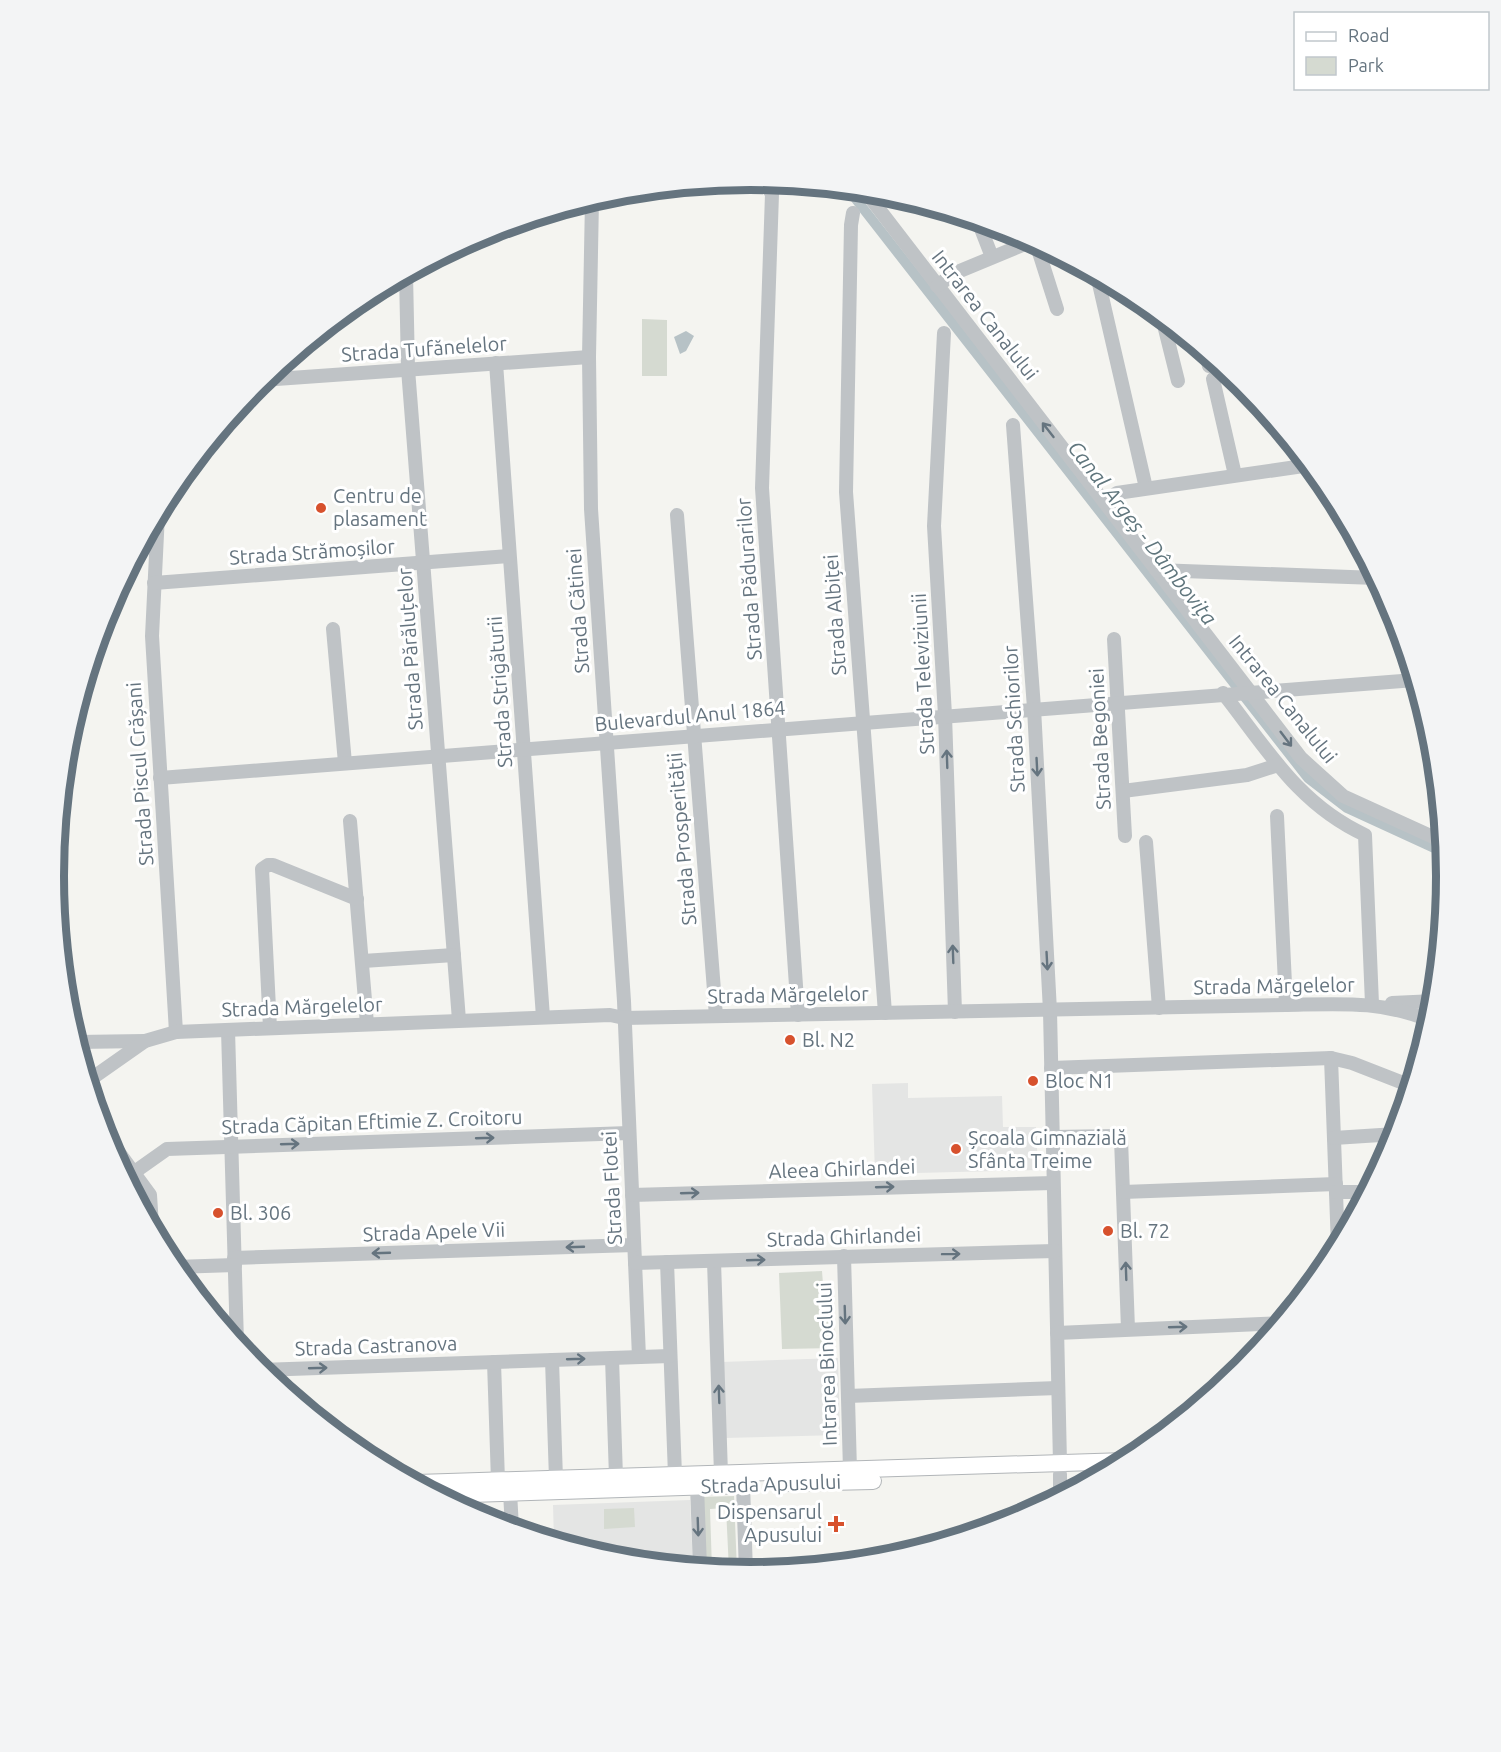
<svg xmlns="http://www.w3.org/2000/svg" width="1501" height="1752" viewBox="0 0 1501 1752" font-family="Ubuntu,sans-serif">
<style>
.built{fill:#e4e5e4}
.green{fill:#d5dad1}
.water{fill:#b7c2c6}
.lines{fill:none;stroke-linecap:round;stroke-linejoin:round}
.canal{stroke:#b7c2c6;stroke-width:10}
.major-casing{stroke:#b1b5b8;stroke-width:18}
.minor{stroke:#bfc3c6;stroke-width:14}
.major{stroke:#fff;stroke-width:16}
.oneway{stroke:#65747f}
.poi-dot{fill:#d7512d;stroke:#fff;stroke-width:2}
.labels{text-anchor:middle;stroke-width:6;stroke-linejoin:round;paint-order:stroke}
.street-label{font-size:20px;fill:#65747f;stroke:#fff}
.poi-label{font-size:20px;fill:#65747f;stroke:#fff;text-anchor:start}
.water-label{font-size:21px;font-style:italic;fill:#60767d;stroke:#fff}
.rim{fill:none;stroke:#65747f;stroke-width:8}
</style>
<rect width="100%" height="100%" fill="#f4f4f0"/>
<g class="built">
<polygon points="908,1083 908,1098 1002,1096 1003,1127 1036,1127 1038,1170 875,1174 872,1084"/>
<polygon points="838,1358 840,1435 725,1438 722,1362"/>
<polygon points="690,1500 693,1567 614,1559 554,1541 553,1505"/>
</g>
<g class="green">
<polygon points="642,319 667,320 667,376 642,376"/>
<polygon points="822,1271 823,1284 833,1283 835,1348 782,1349 779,1273"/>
<polygon points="734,1496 737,1571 729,1570 726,1508 710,1509 712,1569 706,1568 703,1497"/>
<polygon points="634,1508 635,1527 604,1529 604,1509"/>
</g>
<polygon class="water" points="686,331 694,336 686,351 680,354 674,337"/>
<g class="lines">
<polyline class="canal" points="848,189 1308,778 1347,808 1445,853"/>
<g class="major-casing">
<g id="major">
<polyline points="417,1483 1126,1461"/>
<polyline points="782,1483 873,1481"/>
<polyline points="438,1495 744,1485"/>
</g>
</g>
<g class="minor">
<polyline points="723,182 762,184 767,186 772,194 762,488 798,1015"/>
<polyline points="865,191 1301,758 1343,796 1444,842"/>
<polyline points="592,200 589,357 591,509 624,1001 639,1357"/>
<polyline points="853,213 851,225 846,492 885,1013"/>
<polyline points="978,221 992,257"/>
<polyline points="1036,243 1057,309"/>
<polyline points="406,274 408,369 459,1020"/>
<polyline points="1097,275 1146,488"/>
<polyline points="937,286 955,273 1032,241"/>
<polyline points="1162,317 1178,381"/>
<polyline points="944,333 934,526 945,715 955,1012"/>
<polyline points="1206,354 1209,366"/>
<polyline points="496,363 543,1017"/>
<polyline points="1213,379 1235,475"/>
<polyline points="262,380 589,357"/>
<polyline points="1013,425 1034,708 1050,1011 1060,1463"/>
<polyline points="1104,502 1117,493 1310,465"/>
<polyline points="158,514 152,636 176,1032"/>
<polyline points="677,515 716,1016"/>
<polyline points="1156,570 1377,578"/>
<polyline points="154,583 509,556"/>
<polyline points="333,629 345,763"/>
<polyline points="1114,639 1125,836"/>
<path d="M1223 693C1267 749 1298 804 1365 835L1372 1004"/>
<polyline points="160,778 1415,680"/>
<polyline points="1123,791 1247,775 1278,765"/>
<polyline points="1277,816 1286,1005"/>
<polyline points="350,821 367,1024"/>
<polyline points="1146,842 1159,1008"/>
<polyline points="363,961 454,955"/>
<polyline points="1392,1003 1435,1001"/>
<polyline points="270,1028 262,869 268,865 273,865 357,899"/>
<polyline points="228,1030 237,1343"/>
<polyline points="77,1042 145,1041"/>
<polyline points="1331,1058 1338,1247"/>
<polyline points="1051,1068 1331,1058 1352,1063 1411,1086"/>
<path d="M88 1081 145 1041 176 1032 610 1015 624 1018 1286 1005C1338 1004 1382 1000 1431 1021"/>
<polyline points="103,1131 150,1195 152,1226"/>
<polyline points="1053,1137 1117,1136 1121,1139 1128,1329"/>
<polyline points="1334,1138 1396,1134"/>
<polyline points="126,1178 167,1149 629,1133"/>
<polyline points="1123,1192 1336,1184"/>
<polyline points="1336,1192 1368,1192"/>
<polyline points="632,1195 1053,1183"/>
<polyline points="844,1256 850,1470"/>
<polyline points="234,1258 634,1245"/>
<polyline points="714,1261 721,1474"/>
<polyline points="667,1262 675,1475"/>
<polyline points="635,1263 1055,1251"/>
<polyline points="175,1267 235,1265"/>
<polyline points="1057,1333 1281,1323"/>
<polyline points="612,1358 616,1477"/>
<polyline points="552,1360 556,1479"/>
<polyline points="494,1362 498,1481"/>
<polyline points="260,1370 670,1356"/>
<polyline points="848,1396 1058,1388"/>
<polyline points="1060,1474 1060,1496"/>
<polyline points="743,1485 746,1572"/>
<polyline points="697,1486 700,1568"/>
<polyline points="510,1492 512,1528"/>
</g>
<use href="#major" class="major"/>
</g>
<defs><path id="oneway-shaft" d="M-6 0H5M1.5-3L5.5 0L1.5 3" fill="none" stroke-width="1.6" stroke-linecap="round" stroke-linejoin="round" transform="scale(1.5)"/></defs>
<g class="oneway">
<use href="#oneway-shaft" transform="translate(1048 430) rotate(-128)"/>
<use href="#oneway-shaft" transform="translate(1286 739) rotate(53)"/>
<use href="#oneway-shaft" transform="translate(947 759) rotate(-92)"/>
<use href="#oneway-shaft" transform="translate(1037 767) rotate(87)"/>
<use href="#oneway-shaft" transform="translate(953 954) rotate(-92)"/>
<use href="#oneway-shaft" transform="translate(1047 961) rotate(87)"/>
<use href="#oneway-shaft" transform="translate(485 1138) rotate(-2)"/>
<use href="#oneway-shaft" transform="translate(290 1144) rotate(-2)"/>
<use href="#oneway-shaft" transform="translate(885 1187) rotate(-2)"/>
<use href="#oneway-shaft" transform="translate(690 1193) rotate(-2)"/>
<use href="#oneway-shaft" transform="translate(575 1247) rotate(178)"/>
<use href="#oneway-shaft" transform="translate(381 1253) rotate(178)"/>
<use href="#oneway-shaft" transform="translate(951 1254) rotate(-1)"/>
<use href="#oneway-shaft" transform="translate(756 1260) rotate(-2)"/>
<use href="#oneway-shaft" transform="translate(1126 1271) rotate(-92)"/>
<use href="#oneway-shaft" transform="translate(845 1315) rotate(88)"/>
<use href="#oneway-shaft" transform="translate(1178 1327) rotate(-2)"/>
<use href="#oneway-shaft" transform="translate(576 1359) rotate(-2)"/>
<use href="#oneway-shaft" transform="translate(318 1368) rotate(-2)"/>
<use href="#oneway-shaft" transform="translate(719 1394) rotate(-92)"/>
<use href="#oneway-shaft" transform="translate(698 1527) rotate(88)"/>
</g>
<g class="poi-dot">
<circle cx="321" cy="508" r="6"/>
<circle cx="790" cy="1040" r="6"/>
<circle cx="1033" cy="1081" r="6"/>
<circle cx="956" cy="1149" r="6"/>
<circle cx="218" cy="1213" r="6"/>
<circle cx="1108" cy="1231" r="6"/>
<path d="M833 1515h6v6h6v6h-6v6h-6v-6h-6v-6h6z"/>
</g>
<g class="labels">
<g class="street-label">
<text transform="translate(985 315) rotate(52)" y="7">Intrarea Canalului</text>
<text transform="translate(424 349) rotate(-4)" y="7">Strada Tufănelelor</text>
<text transform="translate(312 552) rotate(-4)" y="7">Strada Strămoșilor</text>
<text transform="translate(749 579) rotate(-94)" y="7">Strada Pădurarilor</text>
<text transform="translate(578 611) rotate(-94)" y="7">Strada Cătinei</text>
<text transform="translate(835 615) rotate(-94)" y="7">Strada Albiței</text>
<text transform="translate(410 649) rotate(-94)" y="7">Strada Părăluțelor</text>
<text transform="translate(923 674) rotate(-93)" y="7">Strada Televiziunii</text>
<text transform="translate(500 692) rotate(-94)" y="7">Strada Strigăturii</text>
<text transform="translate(1283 699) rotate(51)" y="7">Intrarea Canalului</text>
<text transform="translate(690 716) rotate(-5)" y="7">Bulevardul Anul 1864</text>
<text transform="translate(1014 719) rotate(-93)" y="7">Strada Schiorilor</text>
<text transform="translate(1100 739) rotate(-93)" y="7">Strada Begoniei</text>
<text transform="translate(140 774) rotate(-94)" y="7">Strada Piscul Crășani</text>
<text transform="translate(682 839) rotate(-95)" y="7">Strada Prosperității</text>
<text transform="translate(1274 986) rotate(-1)" y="7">Strada Mărgelelor</text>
<text transform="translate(788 995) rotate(-1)" y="7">Strada Mărgelelor</text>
<text transform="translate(302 1007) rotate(-2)" y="7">Strada Mărgelelor</text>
<text transform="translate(372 1122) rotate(-2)" y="7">Strada Căpitan Eftimie Z. Croitoru</text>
<text transform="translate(842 1169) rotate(-2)" y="7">Aleea Ghirlandei</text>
<text transform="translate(612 1188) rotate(-93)" y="7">Strada Flotei</text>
<text transform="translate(434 1232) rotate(-2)" y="7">Strada Apele Vii</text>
<text transform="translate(844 1237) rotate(-2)" y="7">Strada Ghirlandei</text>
<text transform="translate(376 1346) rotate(-2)" y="7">Strada Castranova</text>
<text transform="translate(827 1364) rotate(-92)" y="7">Intrarea Binoclului</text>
<text transform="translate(771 1484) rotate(-2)" y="7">Strada Apusului</text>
</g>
<g class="poi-label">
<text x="333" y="503">Centru de<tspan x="333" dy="23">plasament</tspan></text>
<text x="802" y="1047">Bl. N2</text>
<text x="1045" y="1088">Bloc N1</text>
<text x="968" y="1145">Școala Gimnazială<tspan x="968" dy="23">Sfânta Treime</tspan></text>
<text x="230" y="1220">Bl. 306</text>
<text x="1120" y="1238">Bl. 72</text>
<text x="822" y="1519" text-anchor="end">Dispensarul<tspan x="822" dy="23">Apusului</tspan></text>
</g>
<g class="water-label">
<text transform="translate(1142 533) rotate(52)" y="7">Canal Argeș - Dâmbovița</text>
</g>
</g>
<path d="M0 0H1501V1752H0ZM64 876a686 686 0 1 1 1372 0a686 686 0 1 1-1372 0Z" fill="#f3f4f5" fill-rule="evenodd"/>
<path class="rim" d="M64 876a686 686 0 1 1 1372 0a686 686 0 1 1-1372 0Z"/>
<rect x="1294" y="12" width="195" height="78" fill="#ffffff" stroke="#c1c7cc" stroke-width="1.5"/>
<rect x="1306" y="32" width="30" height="9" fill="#ffffff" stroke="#c1c7cc" stroke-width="1.5"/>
<text x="1348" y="42" font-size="18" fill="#65747f">Road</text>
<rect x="1306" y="57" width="30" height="18" fill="#d5dad1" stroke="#c1c7cc" stroke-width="1.5"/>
<text x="1348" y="72" font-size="18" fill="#65747f">Park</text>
</svg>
